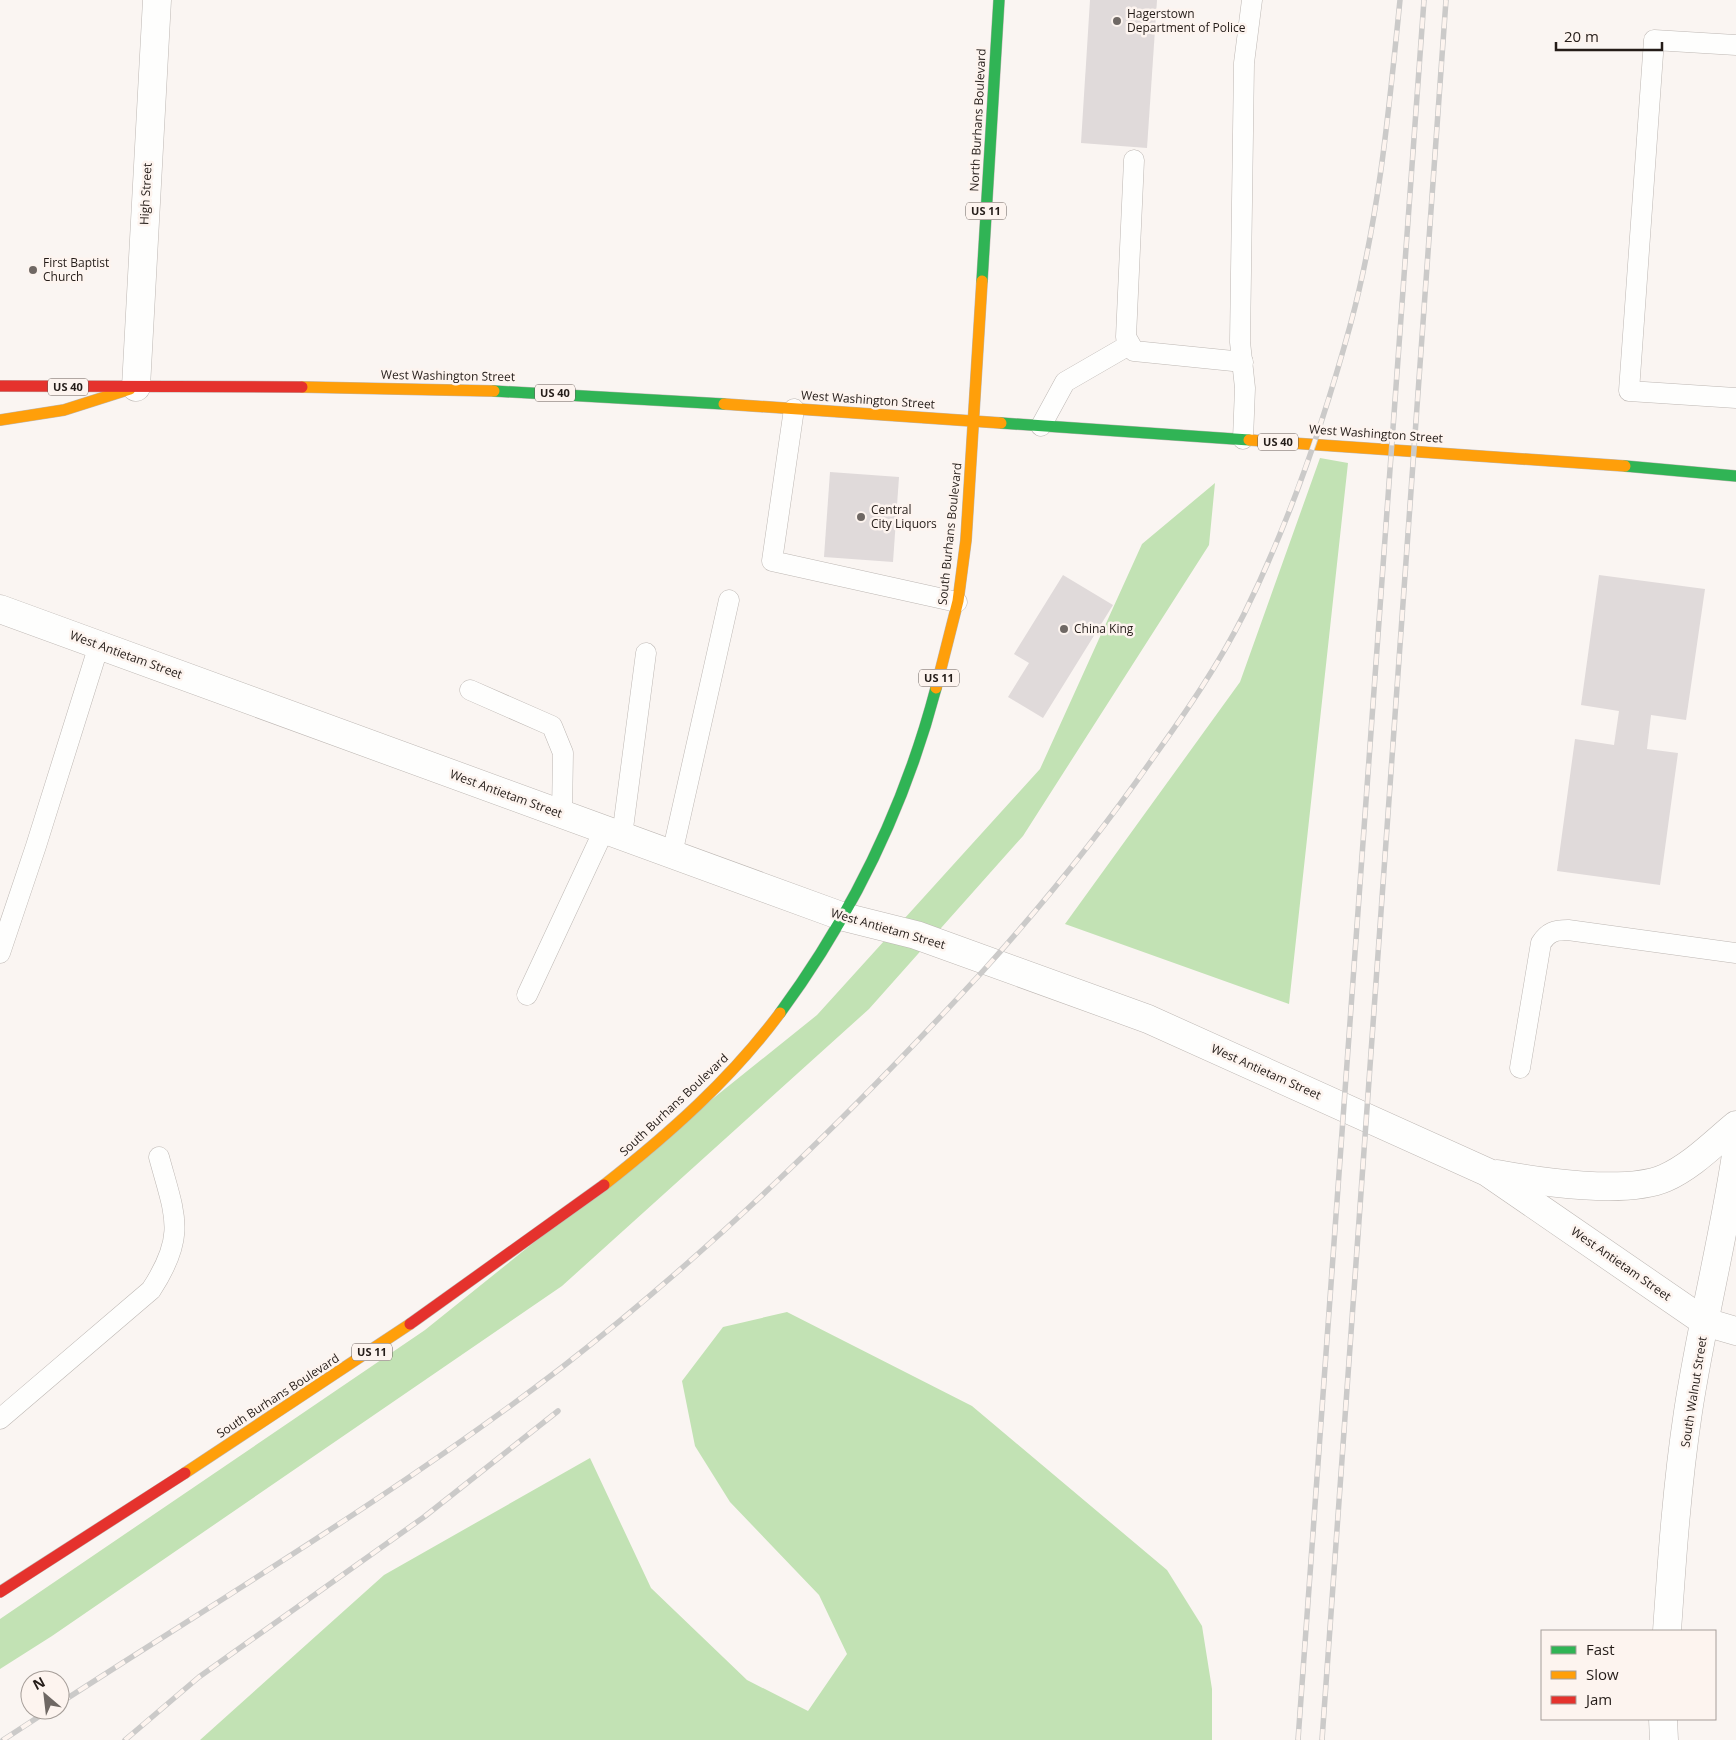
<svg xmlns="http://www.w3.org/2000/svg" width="1736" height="1740" viewBox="0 0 1736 1740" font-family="'Open Sans',sans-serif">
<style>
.forest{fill:#c2e2b4}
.building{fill:#e0dada}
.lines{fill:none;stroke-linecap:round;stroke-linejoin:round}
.lane-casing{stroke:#bdb7b3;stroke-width:21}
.street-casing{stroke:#bdb7b3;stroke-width:29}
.fast-casing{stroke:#bdb7b3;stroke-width:12}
.slow-casing{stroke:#bdb7b3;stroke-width:12}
.jam-casing{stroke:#bdb7b3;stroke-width:12}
.lane{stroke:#fefefd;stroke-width:20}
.street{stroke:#fefefd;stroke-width:28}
.fast{stroke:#30b455;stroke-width:11}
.slow{stroke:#ff9f0a;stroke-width:11}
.jam{stroke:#e5322d;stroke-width:11}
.rail-casing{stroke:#cbcac9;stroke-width:5.5}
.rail{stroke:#fdf4ef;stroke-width:4;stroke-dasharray:11;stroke-linecap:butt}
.poi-dot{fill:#6f6864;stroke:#fdf4ef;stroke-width:2}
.labels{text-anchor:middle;stroke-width:5;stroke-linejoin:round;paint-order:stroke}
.shield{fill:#fdf4ef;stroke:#655d58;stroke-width:1}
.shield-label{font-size:11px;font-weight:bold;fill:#241c18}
.poi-label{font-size:12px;fill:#241c18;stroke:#fdf4ef;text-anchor:start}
.street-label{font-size:12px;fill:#241c18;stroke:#fdf4ef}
</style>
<rect width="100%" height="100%" fill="#faf5f2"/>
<g class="forest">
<polygon points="1320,458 1348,463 1289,1004 1065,924 1240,682"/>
<polygon points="1215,483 1209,545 1023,836 869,1009 562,1286 52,1636 0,1669 0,1619 425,1330 817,1015 1040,769 1142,544"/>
<polygon points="787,1312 972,1406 1167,1570 1202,1626 1212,1689 1212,1740 200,1740 384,1575 590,1458 651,1588 747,1680 808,1711 847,1654 819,1595 730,1502 695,1446 682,1381 723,1327"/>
</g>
<g class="building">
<polygon points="1090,0 1157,0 1147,148 1081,143"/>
<polygon points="830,472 899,477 893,562 824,557"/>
<polygon points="1063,575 1113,605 1043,718 1008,697 1029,663 1014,654"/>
<polygon points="1599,575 1705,589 1686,720 1651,715 1647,749 1678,753 1660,885 1557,871 1575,739 1614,745 1619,711 1581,705"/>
</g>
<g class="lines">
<g class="lane-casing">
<g id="lane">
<polyline points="1736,45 1654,40 1629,391 1736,398"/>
<polyline points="1134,160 1126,337 1134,351 1243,362"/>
<polyline points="794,409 772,561 957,602"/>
<polyline points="1041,426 1065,382 1129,345"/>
<polyline points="1243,439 1245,388 1240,342 1244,63 1252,0"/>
<polyline points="470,690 552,726 563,753 562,814"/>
<polyline points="622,836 646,653"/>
<polyline points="672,854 729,600"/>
<polyline points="0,953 36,846 99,645"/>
<polyline points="527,995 604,830"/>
<path d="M1520 1068 1541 943C1548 932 1555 930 1568 930L1736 953"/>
<path d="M0 1419 151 1290C187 1235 175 1216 159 1157"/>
</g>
</g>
<g class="street-casing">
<g id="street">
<polyline points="136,387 157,0"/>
<polyline points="0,609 844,917 916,935 1148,1019 1487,1172 1705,1322 1736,1331"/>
<path d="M1497 1174C1540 1182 1626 1195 1665 1178 1692 1166 1714 1143 1736 1125"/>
<path d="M1667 1631C1672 1558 1677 1485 1688 1412 1701 1326 1723 1241 1736 1155"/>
<polyline points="1663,1719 1664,1740"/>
</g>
</g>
<g class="fast-casing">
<g id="fast">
<polyline points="982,281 999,0"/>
<polyline points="494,391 724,404"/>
<polyline points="1001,423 1249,440"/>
<polyline points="1625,466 1736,476"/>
<path d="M780 1013C852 915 905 806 936 688"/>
</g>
</g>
<g class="slow-casing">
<g id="slow">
<polyline points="302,387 494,391"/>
<polyline points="724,404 1001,423"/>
<polyline points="0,420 64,410 130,389"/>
<polyline points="1249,440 1625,466"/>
<polyline points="936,688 958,601 966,540 982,281"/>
<path d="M604 1185C669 1134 731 1079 780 1013"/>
<polyline points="185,1473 410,1324"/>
</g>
</g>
<g class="jam-casing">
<g id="jam">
<polyline points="0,386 302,387"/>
<polyline points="410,1324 604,1185"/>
<polyline points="0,1592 185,1473"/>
</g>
</g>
<use href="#lane" class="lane"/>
<use href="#street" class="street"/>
<use href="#fast" class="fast"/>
<use href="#slow" class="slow"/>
<use href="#jam" class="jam"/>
<g class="rail-casing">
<g id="rail">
<path d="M60 1703C227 1595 403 1489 561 1368 714 1249 852 1113 983 971 1044 903 1101 833 1153 758 1186 712 1219 664 1244 614 1288 525 1324 421 1350 326 1379 220 1389 109 1400 0"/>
<polyline points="3,1740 49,1710"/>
<polyline points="125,1740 199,1677 424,1517 558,1411"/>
<polyline points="1298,1740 1424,0"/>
<polyline points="1322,1740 1446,0"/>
</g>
</g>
<use href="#rail" class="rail"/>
</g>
<g class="poi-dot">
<circle cx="1117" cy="21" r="5"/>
<circle cx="33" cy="270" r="5"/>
<circle cx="861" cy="517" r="5"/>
<circle cx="1064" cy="629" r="5"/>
</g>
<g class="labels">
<g class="shield">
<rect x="966" y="202.5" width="40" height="17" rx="4"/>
<rect x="48" y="378.5" width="40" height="17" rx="4"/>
<rect x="535" y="384.5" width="40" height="17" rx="4"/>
<rect x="1258" y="433.5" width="40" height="17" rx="4"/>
<rect x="919" y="669.5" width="40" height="17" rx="4"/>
<rect x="352" y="1343.5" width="40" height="17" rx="4"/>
</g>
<g class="shield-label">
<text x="986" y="215">US 11</text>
<text x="68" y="391">US 40</text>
<text x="555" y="397">US 40</text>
<text x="1278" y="446">US 40</text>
<text x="939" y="682">US 11</text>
<text x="372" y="1356">US 11</text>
</g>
<g class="poi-label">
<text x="1127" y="18">Hagerstown<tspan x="1127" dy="14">Department of Police</tspan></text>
<text x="43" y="267">First Baptist<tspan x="43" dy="14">Church</tspan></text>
<text x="871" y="514">Central<tspan x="871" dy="14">City Liquors</tspan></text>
<text x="1074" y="633">China King</text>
</g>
<g class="street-label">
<text transform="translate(978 120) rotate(-87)" y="4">North Burhans Boulevard</text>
<text transform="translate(146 194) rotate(-87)" y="4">High Street</text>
<text transform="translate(448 376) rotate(1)" y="4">West Washington Street</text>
<text transform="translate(868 400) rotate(4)" y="4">West Washington Street</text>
<text transform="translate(1376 434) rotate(4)" y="4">West Washington Street</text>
<text transform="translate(950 534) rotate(-84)" y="4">South Burhans Boulevard</text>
<text transform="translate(126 655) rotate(20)" y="4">West Antietam Street</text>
<text transform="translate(506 794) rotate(20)" y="4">West Antietam Street</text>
<text transform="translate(888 929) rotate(16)" y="4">West Antietam Street</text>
<text transform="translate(1266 1072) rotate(24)" y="4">West Antietam Street</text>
<text transform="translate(674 1105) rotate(-43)" y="4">South Burhans Boulevard</text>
<text transform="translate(1621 1264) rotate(35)" y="4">West Antietam Street</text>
<text transform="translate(1694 1392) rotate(-81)" y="4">South Walnut Street</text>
<text transform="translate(278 1396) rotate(-33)" y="4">South Burhans Boulevard</text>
</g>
</g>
<rect x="1541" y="1630" width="175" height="90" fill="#fdf4ef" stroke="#a69e99"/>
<rect x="1551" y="1646" width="25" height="8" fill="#30b455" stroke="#a69e99"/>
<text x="1586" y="1655" font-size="15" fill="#241c18">Fast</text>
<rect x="1551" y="1671" width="25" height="8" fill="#ff9f0a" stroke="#a69e99"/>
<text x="1586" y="1680" font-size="15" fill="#241c18">Slow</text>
<rect x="1551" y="1696" width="25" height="8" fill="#e5322d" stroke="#a69e99"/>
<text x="1586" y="1705" font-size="15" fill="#241c18">Jam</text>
<g transform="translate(45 1695) rotate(332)"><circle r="24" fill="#fdf4ef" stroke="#a69e99"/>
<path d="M0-4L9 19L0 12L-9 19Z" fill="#6f6864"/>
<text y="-8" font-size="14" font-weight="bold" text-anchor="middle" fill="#241c18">N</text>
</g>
<path d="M1556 42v8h106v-8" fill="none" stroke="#241c18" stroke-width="2.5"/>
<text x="1564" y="42" font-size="15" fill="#241c18" stroke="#fdf4ef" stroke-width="4" paint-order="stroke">20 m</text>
</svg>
